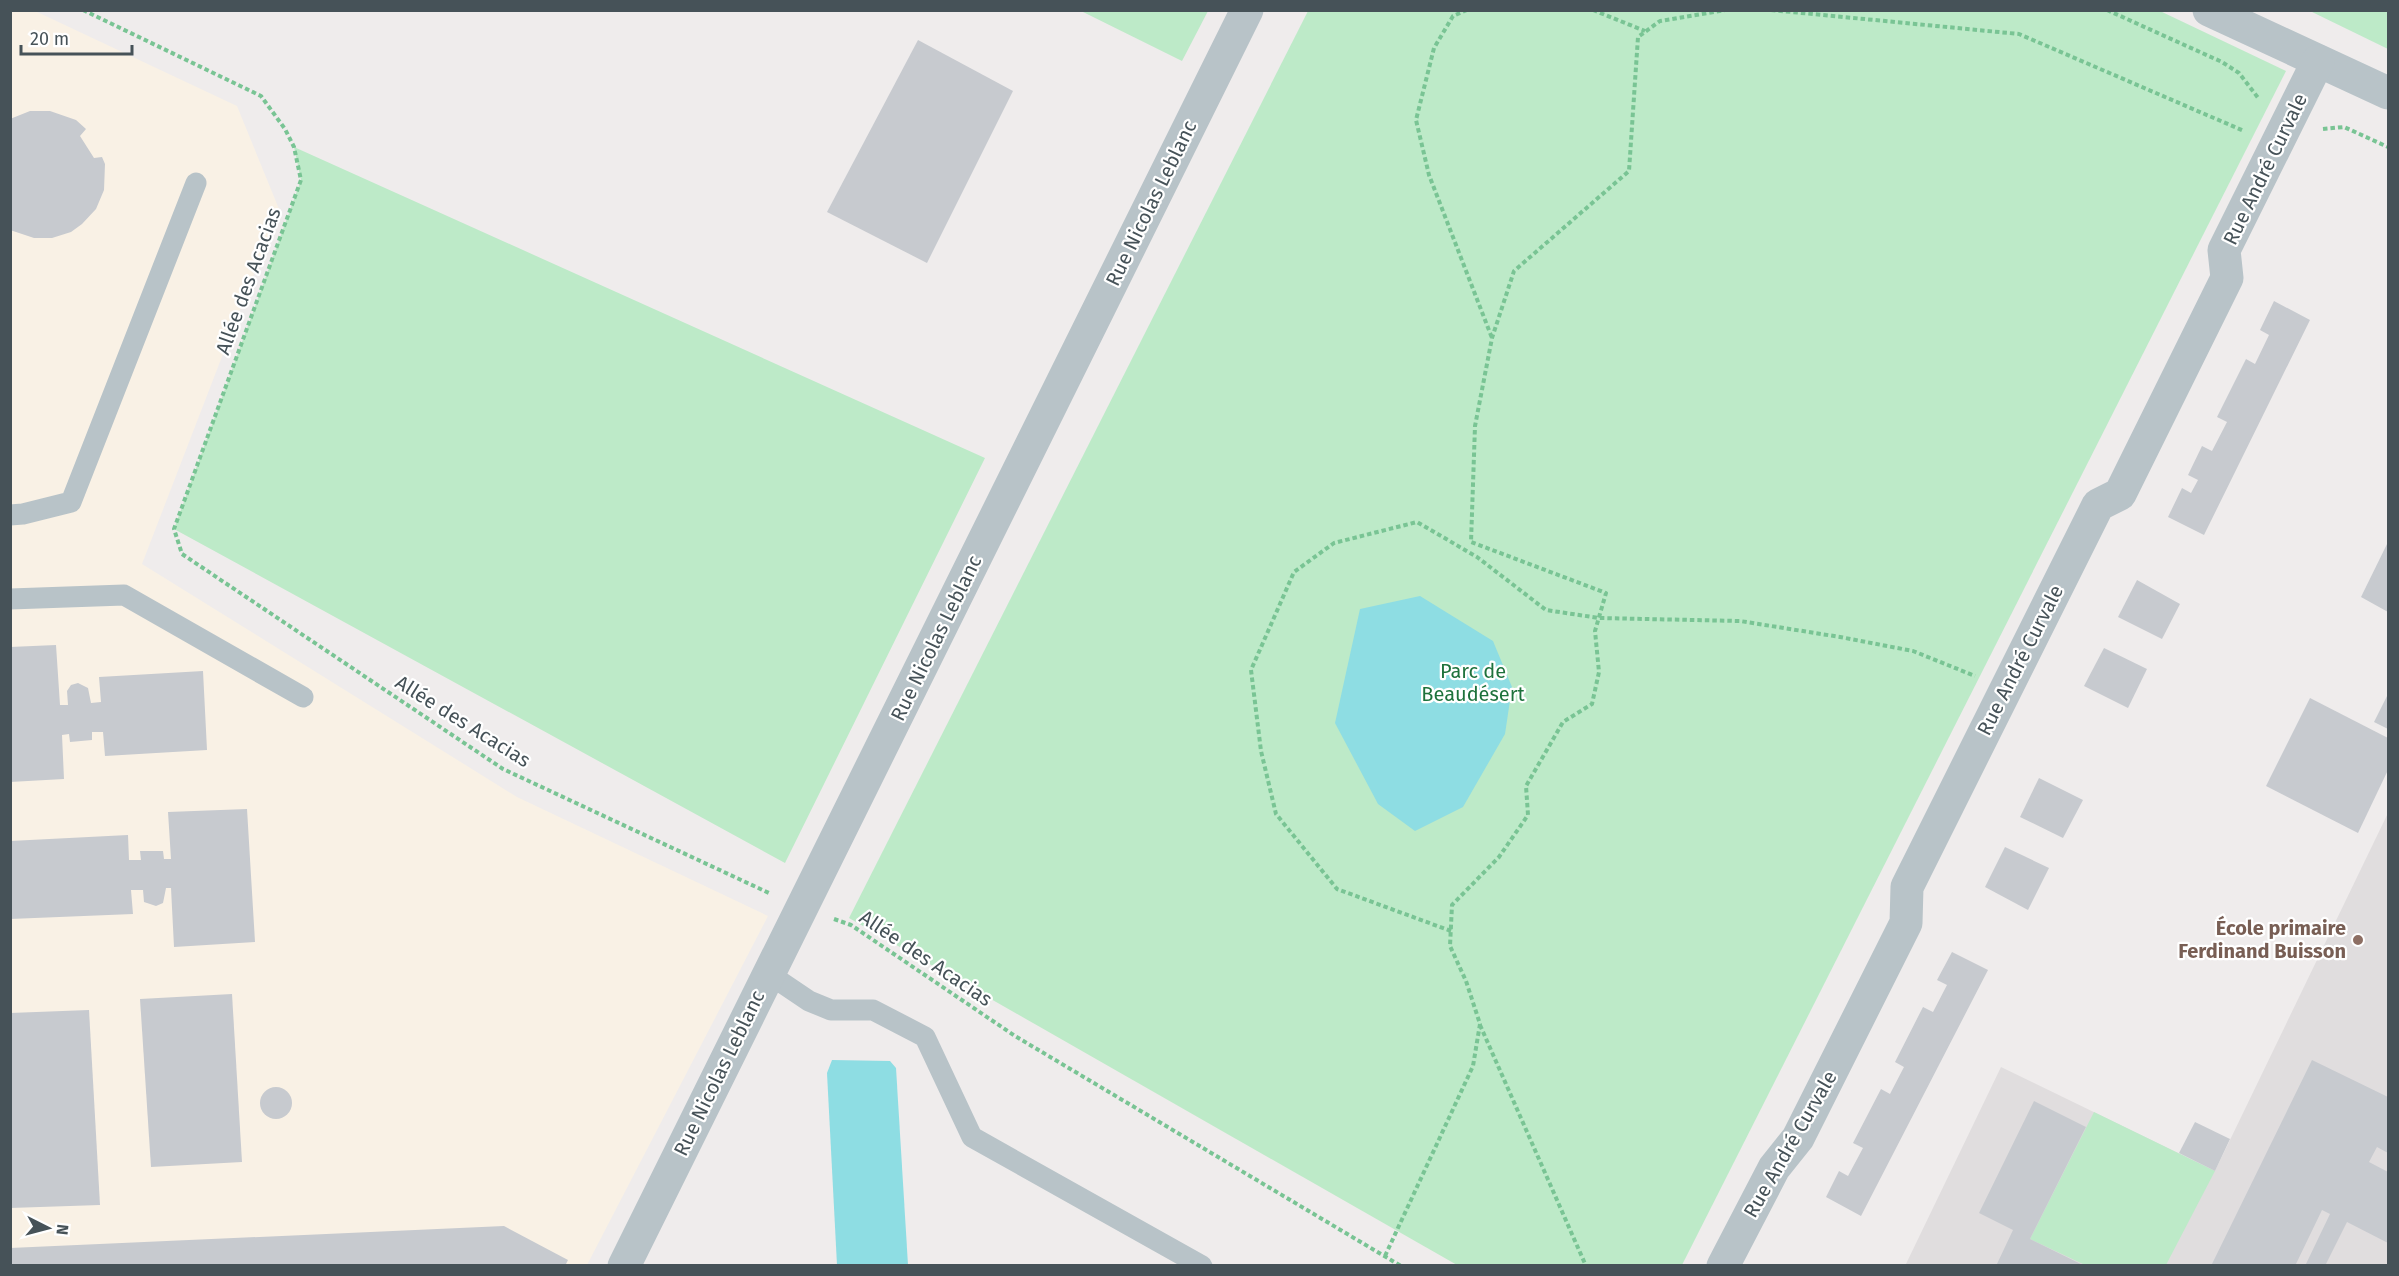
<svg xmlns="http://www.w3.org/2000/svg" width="2399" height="1276" viewBox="0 0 2399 1276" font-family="'Fira Sans',sans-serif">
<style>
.commercial{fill:#f9f1e5}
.education{fill:#e0ddde}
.green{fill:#bdeac8}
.water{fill:#8edde3}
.building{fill:#c7cacf}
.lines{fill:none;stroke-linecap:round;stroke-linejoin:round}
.path{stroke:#79c494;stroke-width:4;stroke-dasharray:4.5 3;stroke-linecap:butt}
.lane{stroke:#b8c3c8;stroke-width:21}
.street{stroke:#b8c3c8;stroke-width:33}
.education-dot{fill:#8d6e63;stroke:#fff;stroke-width:2}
.labels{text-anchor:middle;stroke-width:4.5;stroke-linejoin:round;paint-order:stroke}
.street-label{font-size:20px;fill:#465258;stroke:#fff}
.park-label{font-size:20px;fill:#1e723c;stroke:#fff}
.education-label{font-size:20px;font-weight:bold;fill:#785e54;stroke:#fff;text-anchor:end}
</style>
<rect width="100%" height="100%" fill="#efecec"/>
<polygon class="commercial" points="10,11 35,11 237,106 279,209 142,564 517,797 768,916 587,1265 11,1265"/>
<polygon class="education" points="2388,813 2388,1265 1905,1266 2001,1067 2215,1171"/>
<g class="green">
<polygon points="1081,11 1208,11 1182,61"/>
<polygon points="1308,11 2160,11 2286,71 1682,1265 1457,1265 849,918"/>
<polygon points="2310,11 2388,11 2388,49"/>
<polygon points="294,147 985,458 785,863 174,529 301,180"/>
<polygon points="2094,1112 2215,1171 2166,1265 2085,1265 2030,1239"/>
</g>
<g class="water">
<polygon points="1420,596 1493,641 1512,687 1505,734 1463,807 1415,831 1378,804 1335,723 1360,609"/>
<polygon points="832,1060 890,1061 896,1068 908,1265 837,1265 827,1073"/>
</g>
<g class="building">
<polygon points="918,40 1013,91 927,263 827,212"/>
<polygon points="30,111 50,111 76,120 86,129 80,136 94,158 102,157 105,164 104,190 96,209 82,224 71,232 52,238 34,238 10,230 10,119"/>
<polygon points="2274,301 2310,320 2204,535 2168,517 2182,488 2191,493 2198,480 2188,475 2202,446 2212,451 2227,422 2217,417 2246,359 2255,364 2269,335 2260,330"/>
<polygon points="2388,542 2388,612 2361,597"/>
<polygon points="2137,580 2180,604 2162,639 2118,617"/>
<polygon points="56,645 60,705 68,705 67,691 71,685 78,683 88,688 91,703 101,702 99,677 203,671 207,750 105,756 103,732 92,732 92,740 70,742 69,734 62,735 64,779 10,782 10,647"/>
<polygon points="2104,648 2147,669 2128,708 2084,686"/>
<polygon points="2388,694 2388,729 2374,722"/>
<polygon points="2310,698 2388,738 2388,770 2358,833 2266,786"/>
<polygon points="2039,778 2083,800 2063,838 2020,817"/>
<polygon points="247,809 255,942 174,947 171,888 166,888 163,903 156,906 144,902 143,890 131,890 133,914 10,919 10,841 128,835 129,860 141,860 140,851 163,851 164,859 171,859 168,812"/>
<polygon points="2005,847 2049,868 2028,910 1985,887"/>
<polygon points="1952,952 1988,970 1861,1216 1826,1197 1839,1171 1848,1176 1863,1148 1853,1143 1881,1089 1890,1094 1904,1067 1895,1062 1923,1007 1933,1012 1947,985 1937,980"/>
<polygon points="232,994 242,1162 151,1167 140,999"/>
<polygon points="89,1010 100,1205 10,1208 10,1013"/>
<polygon points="2312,1060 2388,1097 2388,1153 2377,1147 2369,1162 2388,1172 2388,1243 2347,1222 2325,1266 2305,1266 2330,1214 2322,1210 2295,1266 2211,1266"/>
<circle cx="276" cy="1103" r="16"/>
<polygon points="2034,1101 2086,1127 2030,1239 2085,1266 1996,1266 2013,1230 1979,1213"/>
<polygon points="2195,1122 2230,1139 2215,1171 2179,1153"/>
<polygon points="504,1226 568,1260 565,1266 10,1266 10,1248"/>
</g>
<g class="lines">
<g class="path">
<polyline points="83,10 261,96 285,129 294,147 301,180 174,529 182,554 503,769 769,893"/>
<polyline points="1467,10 1453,16 1434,48 1416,120 1429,175 1492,338"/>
<polyline points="1593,10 1645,31"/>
<polyline points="1771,10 2019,34 2244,131"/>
<polyline points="2107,10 2222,62 2239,73 2259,99"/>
<polyline points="2323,129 2344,127 2388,147"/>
<polyline points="834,919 851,925 1015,1036 1401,1266"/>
<polyline points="1451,931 1337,889 1276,814 1261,751 1251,670 1294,572 1334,543 1417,522 1477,557 1546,610 1599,618 1740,621 1840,637 1913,651 1975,676"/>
<polyline points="1480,1025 1586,1266"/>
<polyline points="1385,1256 1473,1066 1480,1024 1466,981 1450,946 1452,905 1499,857 1528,815 1526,786 1563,722 1592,704 1599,672 1595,631 1606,593 1471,542 1475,426 1492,338 1514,271 1629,171 1638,37 1660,21 1725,10"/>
</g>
<g class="lane">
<polyline points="10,515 23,514 71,502 196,183"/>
<polyline points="10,599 124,595 303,697"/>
<polyline points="769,974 809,1001 831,1010 873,1010 925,1037 972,1137 1202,1266"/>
</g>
<g class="street">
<polyline points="2209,10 2388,93"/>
<polyline points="624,1266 1247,10"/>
<polyline points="1723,1266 1774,1168 1798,1138 1906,923 1907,887 2098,505 2120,494 2227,278 2224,250 2318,61"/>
</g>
</g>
<circle class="education-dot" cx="2358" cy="940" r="6"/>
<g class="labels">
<g class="street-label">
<text transform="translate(2265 169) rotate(-64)" y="7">Rue André Curvale</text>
<text transform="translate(1151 203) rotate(-64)" y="7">Rue Nicolas Leblanc</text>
<text transform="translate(248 281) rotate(-70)" y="7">Allée des Acacias</text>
<text transform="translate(936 638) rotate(-64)" y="7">Rue Nicolas Leblanc</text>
<text transform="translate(2020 660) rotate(-63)" y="7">Rue André Curvale</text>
<text transform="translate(463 721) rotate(32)" y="7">Allée des Acacias</text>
<text transform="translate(926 958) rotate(34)" y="7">Allée des Acacias</text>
<text transform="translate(719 1073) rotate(-64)" y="7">Rue Nicolas Leblanc</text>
<text transform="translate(1790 1144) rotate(-60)" y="7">Rue André Curvale</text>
</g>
<g class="park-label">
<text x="1473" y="678">Parc de<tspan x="1473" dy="23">Beaudésert</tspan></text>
</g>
<g class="education-label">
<text x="2346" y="935">École primaire<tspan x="2346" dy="23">Ferdinand Buisson</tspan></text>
</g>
</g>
<rect width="2399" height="1276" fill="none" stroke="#465258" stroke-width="24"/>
<g transform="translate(48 1228) rotate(96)" stroke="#ffffff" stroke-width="4.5" paint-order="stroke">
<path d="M0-4.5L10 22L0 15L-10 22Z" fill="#465258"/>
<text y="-9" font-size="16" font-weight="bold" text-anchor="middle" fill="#465258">N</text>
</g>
<path d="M21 45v9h111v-9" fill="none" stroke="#465258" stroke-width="3"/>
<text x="30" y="45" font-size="18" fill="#465258" stroke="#ffffff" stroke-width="4.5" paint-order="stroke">20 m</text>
</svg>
